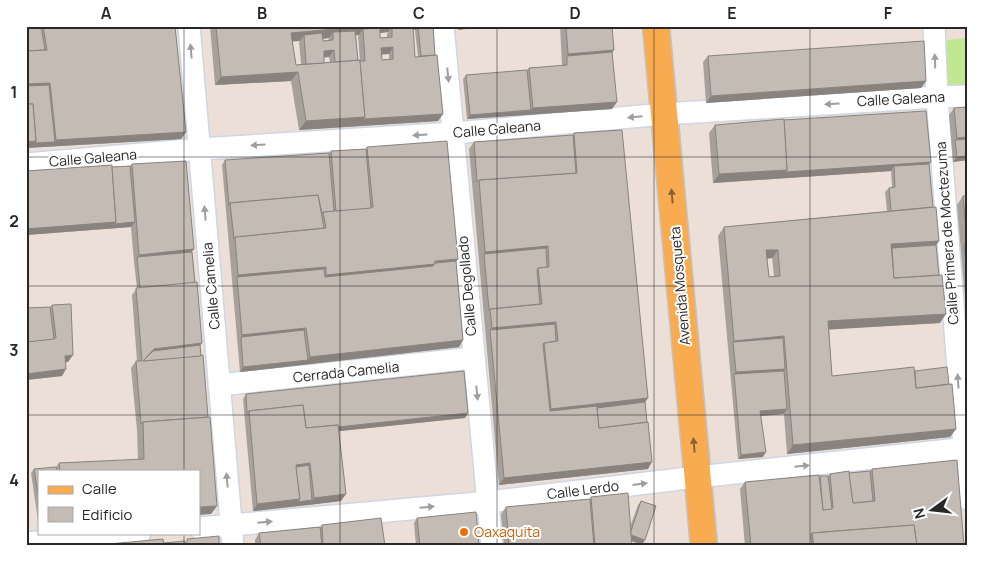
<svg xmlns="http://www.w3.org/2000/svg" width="994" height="572" viewBox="0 0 994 572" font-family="Manrope,sans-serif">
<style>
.green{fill:#c2e791}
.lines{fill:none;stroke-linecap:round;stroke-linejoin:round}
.minor-casing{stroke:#ced6e3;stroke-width:24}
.major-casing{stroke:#c3c3c3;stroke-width:29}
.minor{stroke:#fff;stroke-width:21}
.major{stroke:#f9ab50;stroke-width:26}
.wall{fill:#a8a19b;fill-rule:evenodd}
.shaded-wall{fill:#88837e}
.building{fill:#c3bbb4;stroke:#88837e;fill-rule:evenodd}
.oneway{fill:#9e9e9e}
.oneway2{fill:#86633a}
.grid{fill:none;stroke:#282828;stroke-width:1;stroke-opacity:0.55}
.food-dot{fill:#e8710a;stroke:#fff;stroke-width:2}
.labels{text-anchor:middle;stroke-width:4;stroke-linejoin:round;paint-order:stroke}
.street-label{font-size:14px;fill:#282828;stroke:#fff}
.food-label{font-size:14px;fill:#c56008;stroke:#fff;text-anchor:start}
.neatline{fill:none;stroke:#282828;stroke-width:2}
.grid-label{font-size:16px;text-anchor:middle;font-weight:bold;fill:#282828}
</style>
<rect width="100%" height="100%" fill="#ecdfd8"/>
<polygon class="green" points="968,38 968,84 948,85 946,40"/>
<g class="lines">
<g class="minor-casing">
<g id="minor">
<polyline points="189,26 233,546"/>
<polyline points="443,26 492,546"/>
<polyline points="934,26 937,97 968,499"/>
<polyline points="26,164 200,149 454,133 664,114 937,97 968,96"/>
<polyline points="219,385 473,358"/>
<polyline points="199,528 488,502 697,477 968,448"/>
<polyline points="26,543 140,533"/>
</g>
</g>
<g class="major-casing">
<polyline id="major" points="656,26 704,546"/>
</g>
<use href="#minor" class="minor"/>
<use href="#major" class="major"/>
</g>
<g class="wall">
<polygon points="26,26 175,26 186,132 181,139 26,148"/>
<path d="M210 26H433L435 55 443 114 438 121 299 130 291 81 215 85ZM413 30H416L415 31 418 57H415ZM388 32 387 34V37L380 38V33ZM356 35H359L358 36 360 61 358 60ZM329 38 328 41H323V39ZM292 41H300L299 42 301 64 296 65ZM381 54H389V59L382 60ZM324 57H329L330 62 324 63Z"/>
<polygon points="560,26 612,26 612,109 467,119 463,79 466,75 527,70 529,68 562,66"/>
<polygon points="708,56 926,81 921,88 706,103 703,62"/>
<polygon points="954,108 968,160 953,162 949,115"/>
<path d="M715 125 931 162 929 164 936 245 940 323 829 329 832 376 915 371 949 384 956 429 950 437 787 454 784 414 761 416 763 457 738 459 718 236 724 227 887 211 885 192 889 188 892 187 891 171 713 183 709 133ZM772 258 774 276 769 277 767 259Z"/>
<polygon points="574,133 645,402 648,469 499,485 469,149 474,142 573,135"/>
<polygon points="367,147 458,259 456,261 463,340 459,347 240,372 222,165 225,160 329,153 331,151 366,149"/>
<polygon points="132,164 192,252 202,343 200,345 211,514 199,471 39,471 39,527 31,473 34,469 56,467 59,463 138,460 137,430 131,368 136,361 137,361 132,295 137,288 134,262 131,227 26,235 26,171 130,166"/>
<polygon points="963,196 968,196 968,333 957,205"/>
<polygon points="52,305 68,362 66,362 62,376 26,380 26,308 50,307"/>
<polygon points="246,394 465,418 339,431 341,501 253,511 243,399"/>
<polygon points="872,469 964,546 745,546 740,489 745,482 828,476 830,474 849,473 870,471"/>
<polygon points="591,497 630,527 638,505 641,501 642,545 632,541 632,546 504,546 501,514 506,507 590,499"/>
<polygon points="417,518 479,546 416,546 414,523"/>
<polygon points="322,525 385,546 255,546 255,540 259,533 320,527"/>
</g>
<g class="shaded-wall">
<polygon points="368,26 432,26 418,26 416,30 392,32 392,27 388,32 363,35 363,29 359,35 333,38 333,32 329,38 304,40 304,35 300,41 285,42 291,33"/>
<polygon points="461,26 491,26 458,30"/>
<polygon points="393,47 389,54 376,55 381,48"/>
<polygon points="334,50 329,57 319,58 324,51"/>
<polygon points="614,50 608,59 567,56 568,54"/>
<polygon points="298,72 291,81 215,85 221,77"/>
<polygon points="926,81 921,88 706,103 711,96"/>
<polygon points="50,83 45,89 26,91 26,84"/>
<polygon points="617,102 612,109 467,119 470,115 531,110 533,108"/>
<polygon points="443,114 438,121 299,130 306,121 365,117"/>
<polygon points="186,132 181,139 26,148 26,142 36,141 55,142 56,140"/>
<polygon points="968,137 968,144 955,140 957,138"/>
<polygon points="968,156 968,160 953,162 957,157"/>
<polygon points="931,162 926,168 894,166 891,171 713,183 719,174 787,170"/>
<polygon points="116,222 135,222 131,227 26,235 26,229"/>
<polygon points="939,241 933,250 889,248 891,244"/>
<polygon points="548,246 542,255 484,254 485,252"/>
<polygon points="194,249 189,256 137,258 139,255"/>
<polygon points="766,250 778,250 772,258 760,259"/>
<polygon points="458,259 451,268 320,283 326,275"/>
<polygon points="326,267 319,276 237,277 238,275"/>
<polygon points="946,314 940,323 822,330 828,321"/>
<polygon points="556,322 550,331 490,330 492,328"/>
<polygon points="306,328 301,335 241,337 242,335"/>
<polygon points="784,336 778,345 733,342 734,341"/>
<polygon points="463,340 459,347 240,372 243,367 308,360 310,357"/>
<polygon points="202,343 197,350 138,368 154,349"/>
<polygon points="73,355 68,362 60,363 65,356"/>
<polygon points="66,369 62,376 26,380 26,374"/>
<polygon points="785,369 781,375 734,374 736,372"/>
<polygon points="648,398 642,407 545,418 551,409"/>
<polygon points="787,409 784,414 757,416 760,411"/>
<polygon points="468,413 465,418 302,435 305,431"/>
<polygon points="956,429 950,437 787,454 793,445"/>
<polygon points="766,452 763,457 738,459 741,455"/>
<polygon points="652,462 648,469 499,485 504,478"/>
<polygon points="310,463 306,470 295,471 296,465"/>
<polygon points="346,494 341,501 309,505 314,498"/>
<polygon points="300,499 312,500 309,505 253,511 257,504"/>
<polygon points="217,506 211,514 199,515 199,507"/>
<polygon points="630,535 645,540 642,545 626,539"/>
</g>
<g class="building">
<polygon points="26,26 41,26 45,50 26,51"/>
<polygon points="43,26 175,26 186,132 56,140 50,83 26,84 26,51 47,50"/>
<polygon points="216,26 368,26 291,33 296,65 360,60 365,117 306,121 298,72 221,77"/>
<path d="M413 26 415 57 437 55 443 114 363 119 365 117 360 61H365L363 29 380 28V38L392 37V27ZM393 47V59L382 60 381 48Z"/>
<polygon points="418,26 433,26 435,55 421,56"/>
<polygon points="566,26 612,26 614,50 568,54"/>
<polygon points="355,31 358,60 335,62 334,50 324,51 324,63 306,64 304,35 322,33 323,41 333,40 333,32"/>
<polygon points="924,41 926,81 711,96 708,56"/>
<polygon points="612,52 617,102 533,108 529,68 567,65 567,56"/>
<polygon points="527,70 531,110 470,115 466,75"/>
<polygon points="49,85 55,142 35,143 36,141 33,104 26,104 26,86"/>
<polygon points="26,104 33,104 36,141 26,142"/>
<polygon points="968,107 968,137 957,138 954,108"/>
<polygon points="926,111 931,162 786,172 787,170 784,120"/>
<polygon points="784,119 787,170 719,174 715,125"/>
<polygon points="622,130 648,398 551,409 544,343 558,341 556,322 492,328 490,309 542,304 538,268 549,267 548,246 485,252 479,180 577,173 574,133"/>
<polygon points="573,135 576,173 479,180 477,182 474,142"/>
<polygon points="968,139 968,156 957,157 955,140"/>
<polygon points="447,141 458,259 435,261 435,264 326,275 326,267 238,275 235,237 326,228 323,212 373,207 367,147"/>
<polygon points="366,149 371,208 336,211 331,151"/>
<polygon points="329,153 334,211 323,212 322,214 318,195 230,203 229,205 225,160"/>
<polygon points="186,161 194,249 139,255 132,164"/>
<polygon points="929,164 933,207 891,211 889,188 895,187 894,166"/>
<polygon points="112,165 116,222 26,229 26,171"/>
<polygon points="130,166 135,222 115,224 116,222 112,167"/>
<polygon points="318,195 324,228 235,237 234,239 230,203"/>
<polygon points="963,196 968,196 968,239 967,239"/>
<path d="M936 207 939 241 891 244 894 278 942 275 946 314 828 321 832 376 914 367 916 388 952 384 956 429 793 445 784 336 734 341 724 227ZM766 250H778L780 276 769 277Z"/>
<polygon points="964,243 968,243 968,288"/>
<polygon points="936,245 939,275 894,278 892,248"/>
<polygon points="546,248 547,267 538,268 537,270 540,304 490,309 489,310 484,254"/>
<polygon points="192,252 195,283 140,288 137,257"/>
<polygon points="456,261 463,340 310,357 306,328 242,335 237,277 324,269 325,277 433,266 435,263"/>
<polygon points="197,282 202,343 154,349 143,361 203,355 208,417 143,422 141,424 136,361 142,361 136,288"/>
<polygon points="71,304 73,355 65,356 66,369 26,374 26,342 56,338 52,305"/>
<polygon points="50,307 54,339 26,342 26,308"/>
<polygon points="555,324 556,341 544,343 543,344 550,411 597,406 599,428 648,422 652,462 504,478 490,330"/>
<polygon points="304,330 308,360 243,367 241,337"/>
<polygon points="783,338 785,369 736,372 733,342"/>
<polygon points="200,345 201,356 143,361 153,351"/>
<polygon points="947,367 949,384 916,388 915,371"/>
<polygon points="464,371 468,413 338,427 338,425 306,428 303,405 249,411 247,413 246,394"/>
<polygon points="784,371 787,409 760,411 766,452 741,455 734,374"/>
<polygon points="645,402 647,422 599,428 597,408"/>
<polygon points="303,405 306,428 338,425 346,494 314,498 310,463 296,465 300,499 257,504 249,411"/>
<polygon points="210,417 217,506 199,507 199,471 60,471 59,463 144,459 143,422"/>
<polygon points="957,460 964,546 917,546 914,525 812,533 811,535 812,546 751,546 745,482 819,475 823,510 833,508 830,474 849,471 853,503 875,501 872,469"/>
<polygon points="309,465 312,500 298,502 300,499 296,467"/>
<polygon points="56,467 57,471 39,471 39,499 34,469"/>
<polygon points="870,471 873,501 853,503 849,473"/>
<polygon points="820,476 828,476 832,509 823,510"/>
<polygon points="628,493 632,546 595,546 591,497"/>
<polygon points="590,499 594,546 509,546 506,507"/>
<polygon points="641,501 656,506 645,540 631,535 631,531"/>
<polygon points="476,512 479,546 420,546 417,518"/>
<polygon points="381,518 385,546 323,546 322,525"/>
<polygon points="914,525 917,546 814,546 812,533"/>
<polygon points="320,527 322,546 261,546 259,533"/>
<polygon points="219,536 219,546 187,546 187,539"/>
<polygon points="163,539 164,546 87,546"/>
<polygon points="185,541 186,546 164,546 164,543"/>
<polygon points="645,543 653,546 644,546"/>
</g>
<defs><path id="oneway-solid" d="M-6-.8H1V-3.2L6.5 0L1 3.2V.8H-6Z" transform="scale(1.25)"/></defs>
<g class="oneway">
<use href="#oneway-solid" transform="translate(191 51) rotate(-95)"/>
<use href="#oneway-solid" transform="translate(935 61) rotate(-92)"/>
<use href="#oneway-solid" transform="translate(448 75) rotate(84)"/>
<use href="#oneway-solid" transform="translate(832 104) rotate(176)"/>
<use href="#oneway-solid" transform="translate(635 117) rotate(175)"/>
<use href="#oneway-solid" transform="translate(420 135) rotate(176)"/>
<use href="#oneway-solid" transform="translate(258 145) rotate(176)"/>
<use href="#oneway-solid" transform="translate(205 213) rotate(-95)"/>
<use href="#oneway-solid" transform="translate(958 381) rotate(-94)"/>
<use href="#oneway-solid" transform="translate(477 393) rotate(84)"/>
<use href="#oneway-solid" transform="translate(802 466) rotate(-6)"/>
<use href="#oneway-solid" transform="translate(227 480) rotate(-95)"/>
<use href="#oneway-solid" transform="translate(640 484) rotate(-7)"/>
<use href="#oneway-solid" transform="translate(427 507) rotate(-5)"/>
<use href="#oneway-solid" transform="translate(265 522) rotate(-5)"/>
</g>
<g class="oneway2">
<use href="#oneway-solid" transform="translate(672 196) rotate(-95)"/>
<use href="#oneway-solid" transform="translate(694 445) rotate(-95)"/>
</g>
<path class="grid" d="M184 26V471M340 26V546M497 26V546M654 26V546M810 26V546M26 157H968M26 286H968M26 415H968M184 533V546"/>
<circle class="food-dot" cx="464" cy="532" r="5"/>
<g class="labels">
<g class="street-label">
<text transform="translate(901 99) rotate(-3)" y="5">Calle Galeana</text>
<text transform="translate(497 129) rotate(-5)" y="5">Calle Galeana</text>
<text transform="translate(93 158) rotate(-5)" y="5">Calle Galeana</text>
<text transform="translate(947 233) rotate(-94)" y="5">Calle Primera de Moctezuma</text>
<text transform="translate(211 286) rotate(-95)" y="5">Calle Camelia</text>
<text transform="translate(467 286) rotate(-95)" y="5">Calle Degollado</text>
<text transform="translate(680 286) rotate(-95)" y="5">Avenida Mosqueta</text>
<text transform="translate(346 372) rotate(-6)" y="5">Cerrada Camelia</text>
<text transform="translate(583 490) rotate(-7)" y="5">Calle Lerdo</text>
</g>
<g class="food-label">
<text x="474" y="537">Oaxaquita</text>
</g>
</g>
<rect width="994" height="572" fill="none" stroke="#ffffff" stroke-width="55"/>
<rect x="38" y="470" width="162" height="65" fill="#ffffff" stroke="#a9a9a9"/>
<rect x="48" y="486" width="25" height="8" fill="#f9ab50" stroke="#a9a9a9"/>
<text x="82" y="494" font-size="15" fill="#282828">Calle</text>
<rect x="48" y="507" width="25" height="15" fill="#c3bbb4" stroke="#a9a9a9"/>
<text x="82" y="520" font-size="15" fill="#282828">Edificio</text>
<g transform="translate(932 510) rotate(255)" stroke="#ffffff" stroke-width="4" paint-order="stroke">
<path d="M0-4L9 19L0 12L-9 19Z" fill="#282828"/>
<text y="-8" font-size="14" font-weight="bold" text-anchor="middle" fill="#282828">N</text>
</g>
<rect x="28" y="28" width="938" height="516" class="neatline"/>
<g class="grid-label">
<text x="106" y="19">A</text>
<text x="262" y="19">B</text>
<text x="419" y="19">C</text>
<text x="575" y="19">D</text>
<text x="732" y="19">E</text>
<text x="888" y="19">F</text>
<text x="14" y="98">1</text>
<text x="14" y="227">2</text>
<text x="14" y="356">3</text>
<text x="14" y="486">4</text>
</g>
</svg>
